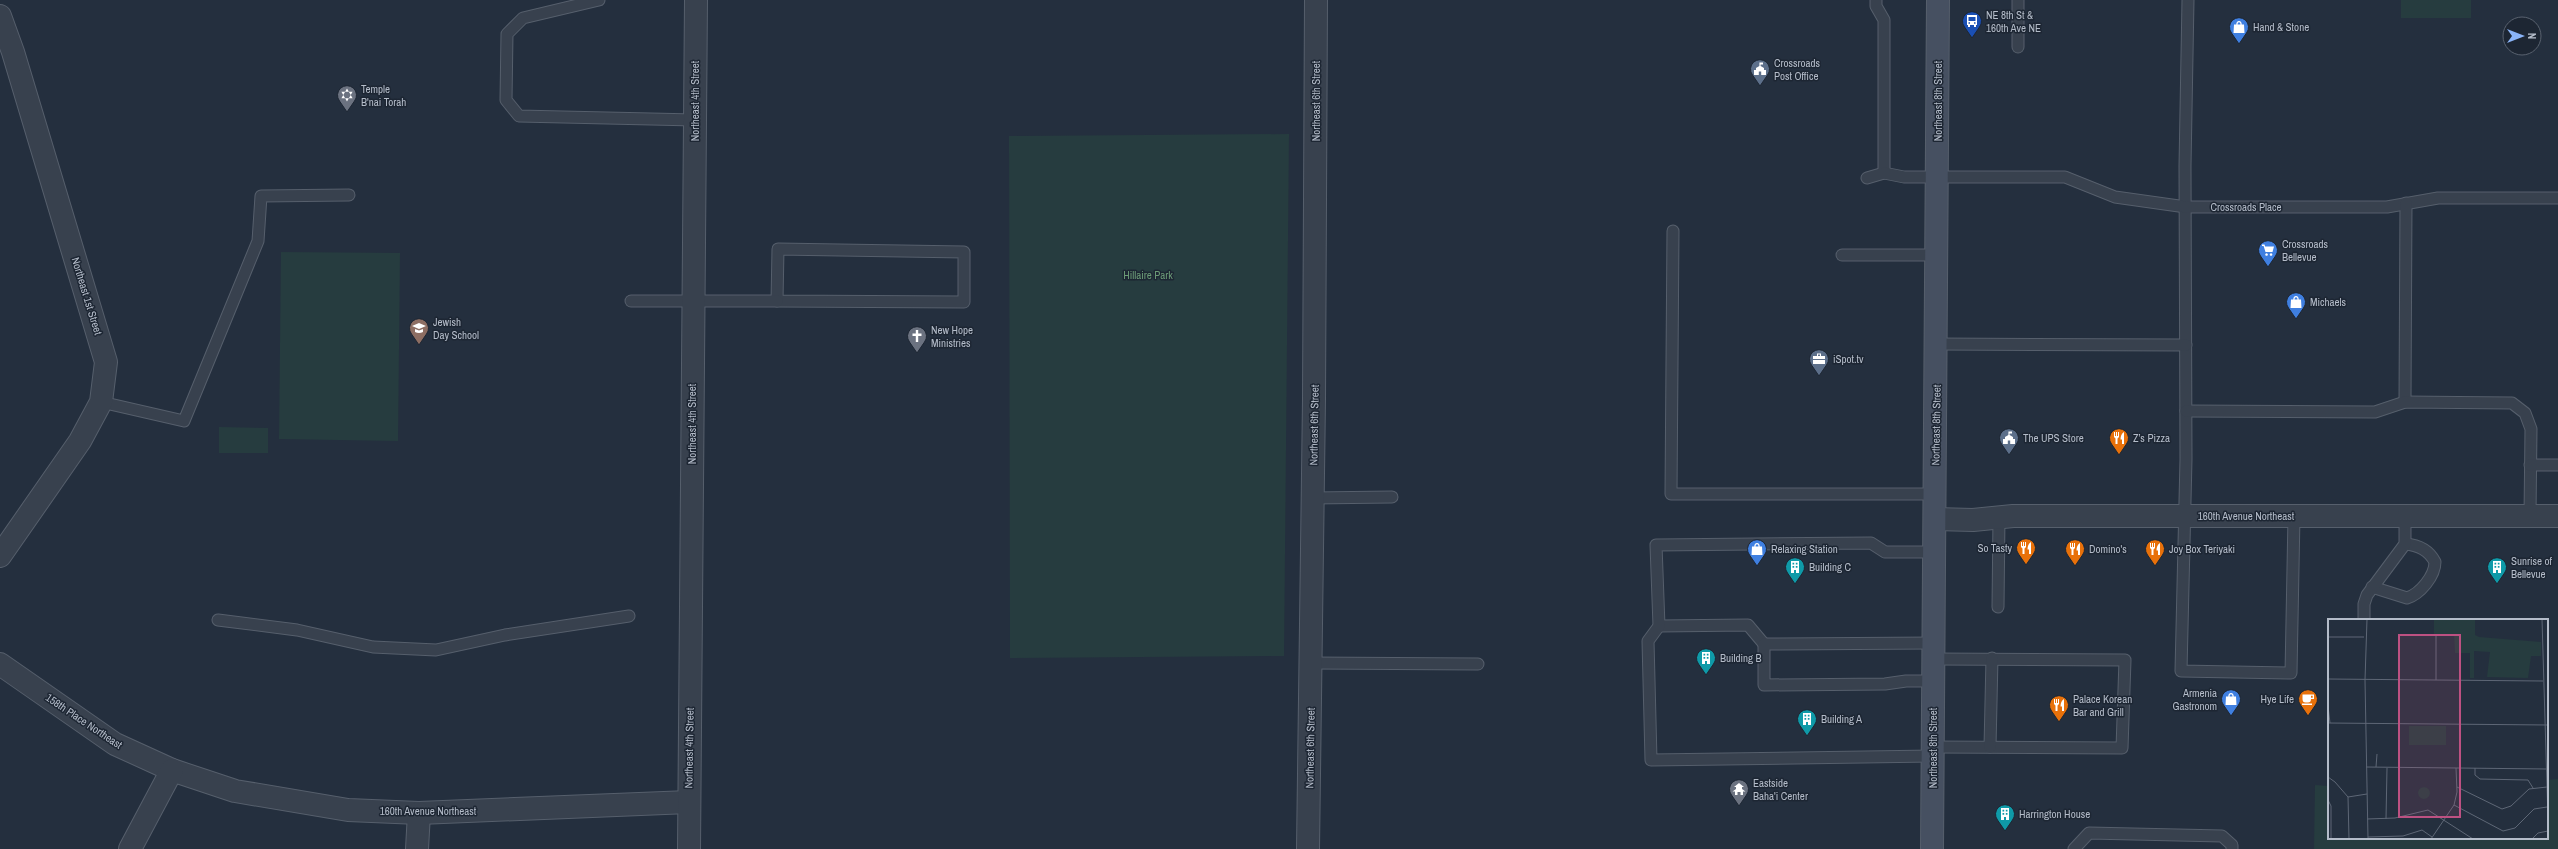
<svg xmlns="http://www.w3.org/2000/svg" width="2558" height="849" viewBox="0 0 2558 849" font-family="'Archivo Narrow',sans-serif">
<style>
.green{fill:#263c3f}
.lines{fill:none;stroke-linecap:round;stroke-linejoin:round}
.lane-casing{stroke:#565f6c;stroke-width:13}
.street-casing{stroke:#565f6c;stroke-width:24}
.secondary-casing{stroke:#565f6c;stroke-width:24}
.lane{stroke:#38414e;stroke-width:11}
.street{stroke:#38414e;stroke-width:22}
.secondary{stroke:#465061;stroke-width:22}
.labels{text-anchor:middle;stroke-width:3;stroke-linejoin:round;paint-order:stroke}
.poi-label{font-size:11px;fill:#b4bcc9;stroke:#1d2633;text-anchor:start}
.street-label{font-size:11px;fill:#b4bcc9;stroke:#1d2633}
.park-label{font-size:11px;fill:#6b9a76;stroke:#1d2633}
.inset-road{fill:none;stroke:#5e6776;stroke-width:1}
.view{fill:#bd5182;fill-opacity:0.15;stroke:#bd5182;stroke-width:2}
.inset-edge{fill:none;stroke:#b4bcc9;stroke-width:2}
</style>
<rect width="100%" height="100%" fill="#242f3e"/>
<g class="green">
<rect x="2401" y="0" width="70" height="18"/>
<polygon points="1289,134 1284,656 1010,658 1009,136"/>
<polygon points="281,252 400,253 398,441 279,439"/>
<polygon points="219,427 268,428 268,453 219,453"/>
<polygon points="2558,779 2558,849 2314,849 2315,785 2329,786 2329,838 2547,838 2547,780"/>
</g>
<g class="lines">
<g class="lane-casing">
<g id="lane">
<polyline points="599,0 523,18 507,34 506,100 519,116 695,120"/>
<polyline points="1876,0 1876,6 1884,20 1884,173"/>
<polyline points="2018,0 2018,47"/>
<polyline points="2188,0 2185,166 2186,459 2181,671 2291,673 2294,516"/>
<polyline points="1867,178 1884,173 1904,177 2065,177 2115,197 2186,207 2387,207 2438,198 2558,198"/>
<polyline points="1673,231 1671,494 1935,494"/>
<polygon points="778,249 964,252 964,302 777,301"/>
<polyline points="1842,255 1937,255"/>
<polyline points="631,301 777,301"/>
<polyline points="1936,344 2186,345"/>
<polyline points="101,402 184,421 258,241 261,196 349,195"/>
<polyline points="2405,402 2406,203"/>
<polyline points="2186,411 2375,412 2405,402 2512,403 2525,413 2531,429 2530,516"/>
<polyline points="2530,465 2558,465"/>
<polyline points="1313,498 1392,497"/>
<path d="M2372 587 2407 598C2420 594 2435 576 2435 562 2429 550 2418 545 2405 544"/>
<polyline points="1998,607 1999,517"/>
<polyline points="218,620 297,630 373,647 436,650 505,635 629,616"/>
<polyline points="2364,620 2364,604 2367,595 2405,544 2405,516"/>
<polyline points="1659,626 1748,625 1764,644"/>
<polyline points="1311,663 1478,664"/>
<polyline points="1933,681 1906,681 1885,684 1764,685 1764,644 1934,643"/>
<polyline points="1933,747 2122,748 2125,660 1934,659"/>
<polyline points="1990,747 1992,658"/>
<polyline points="1933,756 1651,760 1648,641 1659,626 1656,545 1871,543 1885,552 1934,552"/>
<polyline points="2074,849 2089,833 2222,836 2232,845 2232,849"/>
</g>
</g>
<g class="street-casing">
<g id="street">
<polyline points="0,16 13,52 106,362 101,402 80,441 0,556"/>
<polyline points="1935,519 1973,520 2013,516 2558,516"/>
<polyline points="0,664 115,744 172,770 235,791 348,810 419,813 689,802"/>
<polyline points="130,849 172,770"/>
<polyline points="417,849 419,813"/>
<polyline points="689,849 696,0"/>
<polyline points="1308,849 1314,399 1316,0"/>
</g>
</g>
<g class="secondary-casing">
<polyline id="secondary" points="1932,849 1938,0"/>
</g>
<use href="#lane" class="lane"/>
<use href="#street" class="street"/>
<use href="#secondary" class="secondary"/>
</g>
<defs>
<g id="bus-pin" transform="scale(1)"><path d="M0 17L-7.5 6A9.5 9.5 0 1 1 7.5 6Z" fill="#1a4fb4" stroke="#1d2633"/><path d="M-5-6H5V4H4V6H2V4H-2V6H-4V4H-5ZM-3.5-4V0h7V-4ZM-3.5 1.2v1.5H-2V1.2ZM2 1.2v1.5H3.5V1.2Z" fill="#fff"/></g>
<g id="shop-pin" transform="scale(1)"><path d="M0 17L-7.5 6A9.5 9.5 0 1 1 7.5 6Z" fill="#3f7fe0" stroke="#1d2633"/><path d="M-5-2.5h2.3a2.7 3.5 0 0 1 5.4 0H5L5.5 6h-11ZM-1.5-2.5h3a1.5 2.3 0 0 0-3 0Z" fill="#fff"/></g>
<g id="civic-pin" transform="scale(1)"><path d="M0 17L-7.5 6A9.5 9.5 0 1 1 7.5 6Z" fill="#5c6f8a" stroke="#1d2633"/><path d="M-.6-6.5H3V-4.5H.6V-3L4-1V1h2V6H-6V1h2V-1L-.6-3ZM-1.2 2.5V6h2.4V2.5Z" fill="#fff"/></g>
<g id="synagogue-pin" transform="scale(1)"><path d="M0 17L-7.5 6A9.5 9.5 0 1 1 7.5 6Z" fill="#6b7280" stroke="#1d2633"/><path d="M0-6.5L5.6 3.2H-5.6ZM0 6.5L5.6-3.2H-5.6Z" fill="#fff"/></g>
<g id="supermarket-pin" transform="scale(1)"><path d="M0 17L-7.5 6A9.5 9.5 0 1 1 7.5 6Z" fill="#3f7fe0" stroke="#1d2633"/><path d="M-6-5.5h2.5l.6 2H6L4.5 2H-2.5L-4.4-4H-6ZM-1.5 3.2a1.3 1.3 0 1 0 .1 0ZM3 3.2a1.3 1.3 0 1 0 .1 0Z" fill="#fff"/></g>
<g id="school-pin" transform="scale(1)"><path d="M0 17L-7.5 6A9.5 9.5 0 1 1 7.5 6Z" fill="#8d6e63" stroke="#1d2633"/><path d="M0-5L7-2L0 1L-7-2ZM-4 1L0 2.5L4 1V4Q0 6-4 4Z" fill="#fff"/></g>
<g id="church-pin" transform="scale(1)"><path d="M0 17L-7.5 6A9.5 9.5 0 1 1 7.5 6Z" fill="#6b7280" stroke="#1d2633"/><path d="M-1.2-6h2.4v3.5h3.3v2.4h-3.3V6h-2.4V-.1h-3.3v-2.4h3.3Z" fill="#fff"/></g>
<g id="office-pin" transform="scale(1)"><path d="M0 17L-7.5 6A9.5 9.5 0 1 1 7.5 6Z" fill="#5c6f8a" stroke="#1d2633"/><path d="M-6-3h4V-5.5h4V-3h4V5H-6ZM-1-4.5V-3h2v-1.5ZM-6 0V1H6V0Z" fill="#fff"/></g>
<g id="restaurant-pin" transform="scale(1)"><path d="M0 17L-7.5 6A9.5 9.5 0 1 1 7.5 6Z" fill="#e8710a" stroke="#1d2633"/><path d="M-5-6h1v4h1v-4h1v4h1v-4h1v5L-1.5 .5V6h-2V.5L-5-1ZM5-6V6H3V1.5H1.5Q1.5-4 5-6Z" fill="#fff"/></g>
<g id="building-pin" transform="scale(1)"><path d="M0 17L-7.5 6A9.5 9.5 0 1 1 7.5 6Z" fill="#0f9aa8" stroke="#1d2633"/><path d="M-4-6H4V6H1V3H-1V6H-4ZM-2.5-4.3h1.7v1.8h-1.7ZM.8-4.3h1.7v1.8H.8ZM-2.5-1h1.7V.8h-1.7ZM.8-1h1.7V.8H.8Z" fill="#fff"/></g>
<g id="cafe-pin" transform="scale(1)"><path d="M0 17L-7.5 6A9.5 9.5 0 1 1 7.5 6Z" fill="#e8710a" stroke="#1d2633"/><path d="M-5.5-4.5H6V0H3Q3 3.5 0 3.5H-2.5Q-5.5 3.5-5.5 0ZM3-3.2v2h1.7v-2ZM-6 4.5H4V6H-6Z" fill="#fff"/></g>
<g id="temple-pin" transform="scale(1)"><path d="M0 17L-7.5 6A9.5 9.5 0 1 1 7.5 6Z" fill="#6b7280" stroke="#1d2633"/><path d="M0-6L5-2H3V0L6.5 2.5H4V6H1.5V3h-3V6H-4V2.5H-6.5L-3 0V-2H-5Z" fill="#fff"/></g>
</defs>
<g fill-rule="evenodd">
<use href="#bus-pin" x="1972" y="21"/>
<use href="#shop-pin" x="2239" y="27"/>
<use href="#civic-pin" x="1760" y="69"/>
<use href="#synagogue-pin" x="347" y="95"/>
<use href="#supermarket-pin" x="2268" y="250"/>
<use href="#shop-pin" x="2296" y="302"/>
<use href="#school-pin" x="419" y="328"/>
<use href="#church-pin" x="917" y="336"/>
<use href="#office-pin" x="1819" y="359"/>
<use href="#civic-pin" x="2009" y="438"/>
<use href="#restaurant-pin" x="2119" y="438"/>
<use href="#restaurant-pin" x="2026" y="548"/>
<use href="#shop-pin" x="1757" y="549"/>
<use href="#restaurant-pin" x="2075" y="549"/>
<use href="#restaurant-pin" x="2155" y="549"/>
<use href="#building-pin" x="1795" y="567"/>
<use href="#building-pin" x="2497" y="567"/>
<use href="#building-pin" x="1706" y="658"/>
<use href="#shop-pin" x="2231" y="699"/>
<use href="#cafe-pin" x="2308" y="699"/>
<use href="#restaurant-pin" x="2059" y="705"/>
<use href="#building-pin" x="1807" y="719"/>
<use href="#temple-pin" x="1739" y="789"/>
<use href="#building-pin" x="2005" y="814"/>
</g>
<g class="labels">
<g class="poi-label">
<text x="1986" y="19">NE 8th St &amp;<tspan x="1986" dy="13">160th Ave NE</tspan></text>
<text x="2253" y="31">Hand &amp; Stone</text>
<text x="1774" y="67">Crossroads<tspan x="1774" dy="13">Post Office</tspan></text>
<text x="361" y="93">Temple<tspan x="361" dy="13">B'nai Torah</tspan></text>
<text x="2282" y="248">Crossroads<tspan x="2282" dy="13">Bellevue</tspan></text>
<text x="2310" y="306">Michaels</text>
<text x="433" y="326">Jewish<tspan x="433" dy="13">Day School</tspan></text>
<text x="931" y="334">New Hope<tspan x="931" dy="13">Ministries</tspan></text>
<text x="1833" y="363">iSpot.tv</text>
<text x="2023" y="442">The UPS Store</text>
<text x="2133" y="442">Z’s Pizza</text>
<text x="2012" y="552" text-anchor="end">So Tasty</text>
<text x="1771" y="553">Relaxing Station</text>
<text x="2089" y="553">Domino's</text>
<text x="2169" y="553">Joy Box Teriyaki</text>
<text x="2511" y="565">Sunrise of<tspan x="2511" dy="13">Bellevue</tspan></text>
<text x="1809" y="571">Building C</text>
<text x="1720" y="662">Building B</text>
<text x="2217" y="697" text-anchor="end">Armenia<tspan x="2217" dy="13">Gastronom</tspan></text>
<text x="2073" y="703">Palace Korean<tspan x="2073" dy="13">Bar and Grill</tspan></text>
<text x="2294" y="703" text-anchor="end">Hye Life</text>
<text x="1821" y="723">Building A</text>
<text x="1753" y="787">Eastside<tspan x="1753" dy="13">Baha'i Center</tspan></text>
<text x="2019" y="818">Harrington House</text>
</g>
<g class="street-label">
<text transform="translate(695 101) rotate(-90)" y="4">Northeast 4th Street</text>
<text transform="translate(1316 101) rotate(-90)" y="4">Northeast 6th Street</text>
<text transform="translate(1938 101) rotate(-90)" y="4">Northeast 8th Street</text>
<text x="2246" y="211">Crossroads Place</text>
<text transform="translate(87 296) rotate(73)" y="4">Northeast 1st Street</text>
<text transform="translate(692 424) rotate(-90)" y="4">Northeast 4th Street</text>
<text transform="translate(1314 425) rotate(-89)" y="4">Northeast 6th Street</text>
<text transform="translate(1936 425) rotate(-89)" y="4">Northeast 8th Street</text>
<text x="2246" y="520">160th Avenue Northeast</text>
<text transform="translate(84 721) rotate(34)" y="4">158th Place Northeast</text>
<text transform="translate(689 748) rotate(-89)" y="4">Northeast 4th Street</text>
<text transform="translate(1310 748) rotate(-89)" y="4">Northeast 6th Street</text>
<text transform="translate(1933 748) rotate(-90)" y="4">Northeast 8th Street</text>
<text x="428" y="815">160th Avenue Northeast</text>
</g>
<g class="park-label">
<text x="1148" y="279">Hillaire Park</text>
</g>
</g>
<g transform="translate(2328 619)">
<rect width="220" height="220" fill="#242f3e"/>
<path d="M106 0H147V16L151 18 213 23V37H203L200 59 159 58 162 33 146 32V59H142V34H127L126 16H106ZM81 107H118V126H81ZM90 174a6 6 0 1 1 12 0a6 6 0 1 1-12 0Z" fill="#263c3f"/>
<path class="inset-road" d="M214 0 220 201M108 16V61M0 18H36M0 60 215 62M37 61 40 220M37 61 39 0M0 87 2 104M0 104 220 106M38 148 220 150M48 148 49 135M147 149V156L152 160 200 161 205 169M0 158 7 163 20 178 21 220M129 168 174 190 183 187 201 170 219 168M20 178 39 175M0 181 3 187V220M126 186 175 212 187 209 206 190 219 188M39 200 67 199 100 191 145 220M58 200 59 149M40 218 75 217 94 211 104 218M103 220 126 186 129 173 128 149M204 220 210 214 220 212"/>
<path class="view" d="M71 16H132V198H71Z"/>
<rect width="220" height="220" class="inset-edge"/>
</g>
<g transform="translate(2522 36) rotate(90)"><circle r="19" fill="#1d2633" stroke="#59626f"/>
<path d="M0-3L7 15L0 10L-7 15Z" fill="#8ab4f8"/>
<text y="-6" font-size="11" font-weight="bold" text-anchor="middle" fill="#b4bcc9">N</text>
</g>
</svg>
